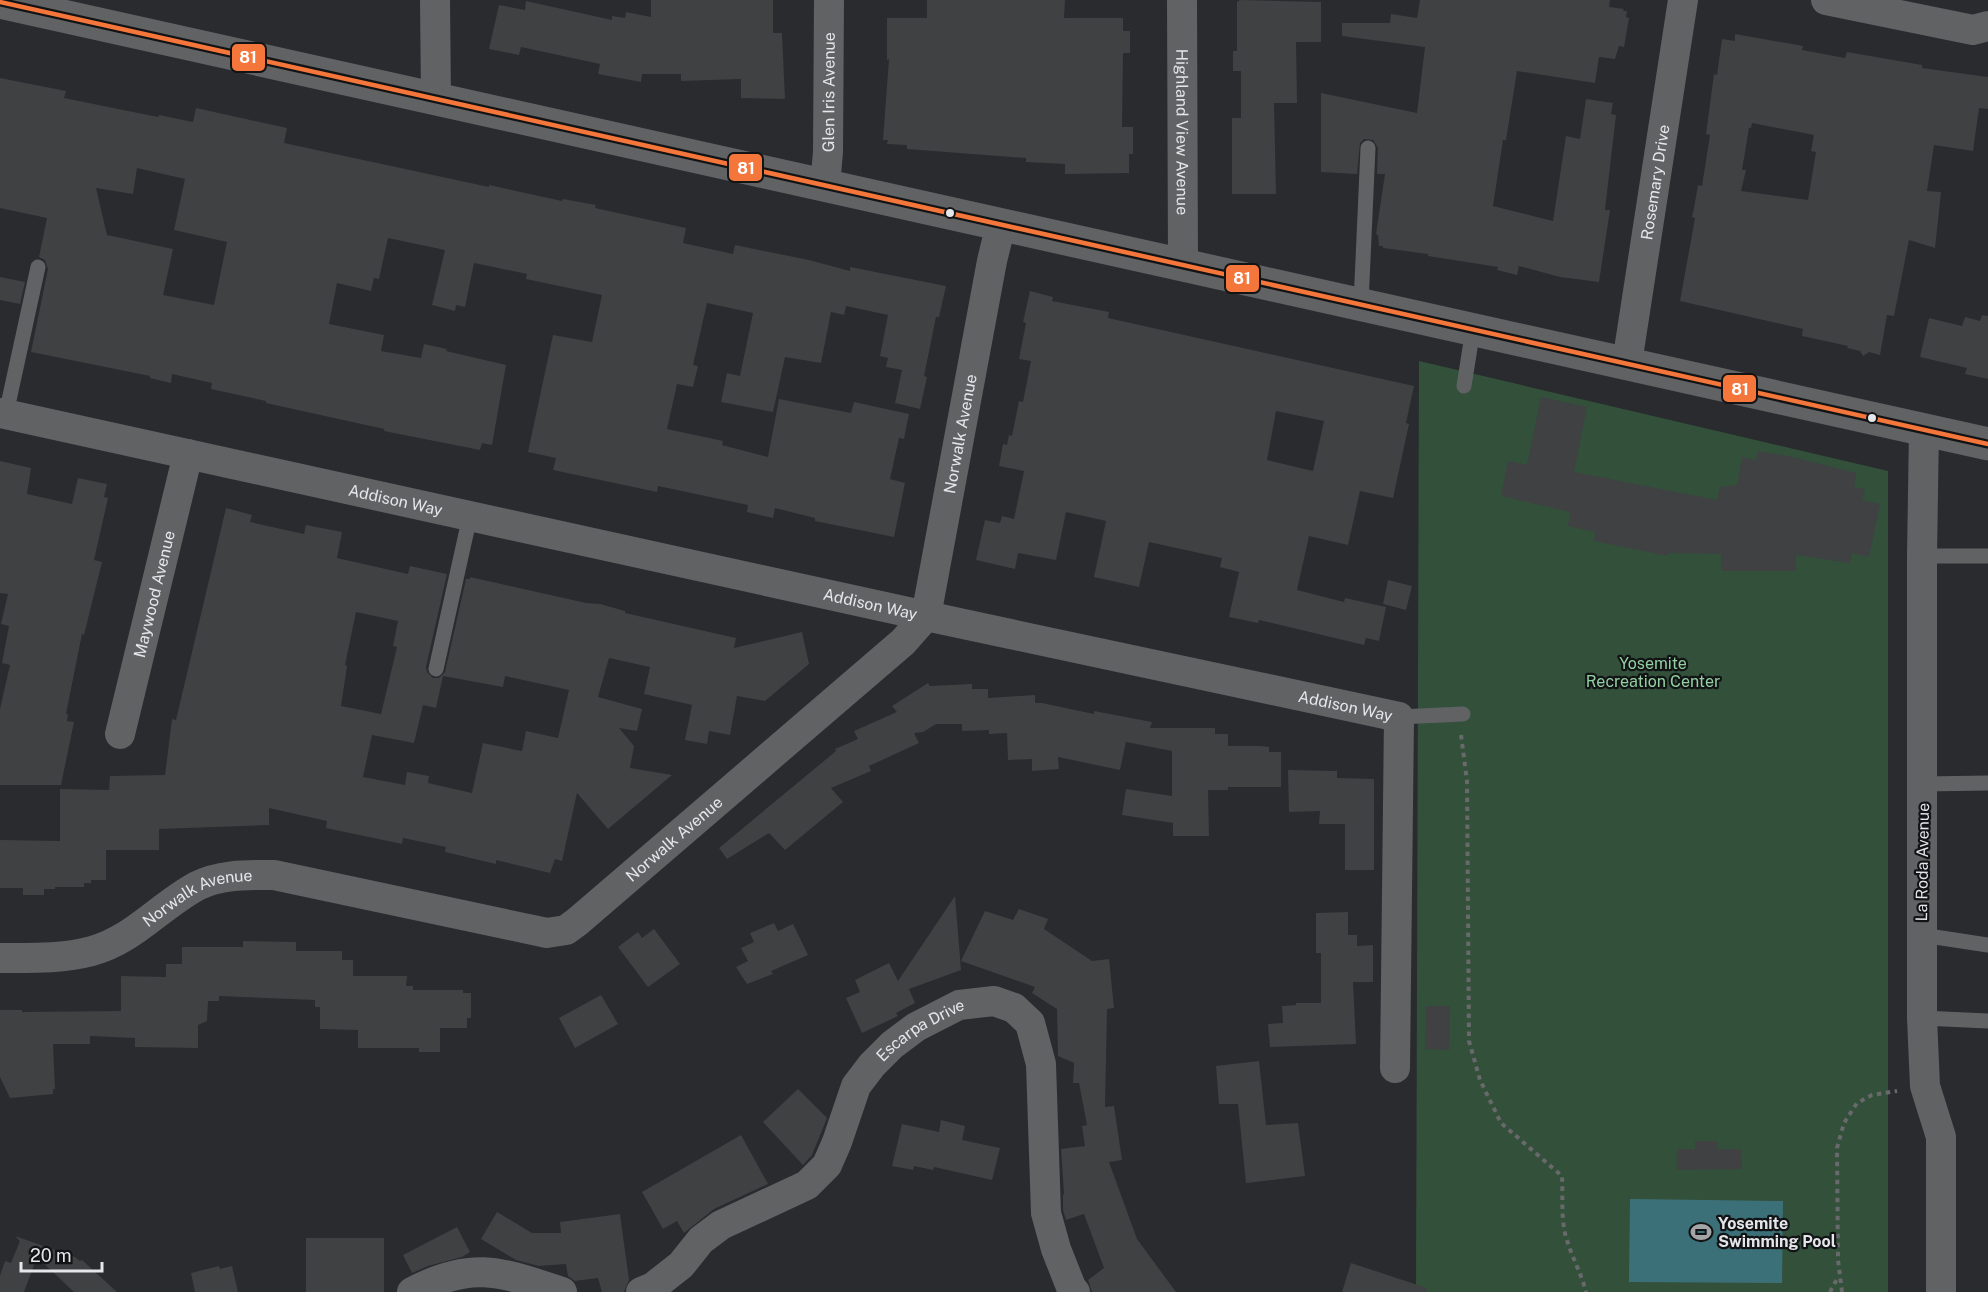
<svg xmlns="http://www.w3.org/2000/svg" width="1988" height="1292" viewBox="0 0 1988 1292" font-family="'Public Sans',sans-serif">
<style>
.green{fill:#33503b}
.water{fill:#3c7079}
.building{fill:#3f4143;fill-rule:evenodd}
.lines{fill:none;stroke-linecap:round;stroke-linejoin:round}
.path{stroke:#68696a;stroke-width:4;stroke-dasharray:4.5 4.5;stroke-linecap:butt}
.service{stroke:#606264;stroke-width:15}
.minor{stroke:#606264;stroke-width:30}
.tertiary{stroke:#606264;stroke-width:33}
.bus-1-casing{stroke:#121315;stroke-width:9}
.bus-1{stroke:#f5763a;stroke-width:4.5}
.bus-dot{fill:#e4e6e9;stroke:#121315;stroke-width:2}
.labels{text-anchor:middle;stroke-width:4.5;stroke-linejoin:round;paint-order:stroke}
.street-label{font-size:16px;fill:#e4e6e9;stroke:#121315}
.park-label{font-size:16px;fill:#93d0a2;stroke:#121315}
.poi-label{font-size:16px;font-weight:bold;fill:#e4e6e9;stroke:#121315;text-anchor:start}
.line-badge{stroke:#121315;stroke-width:2}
.badge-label{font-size:16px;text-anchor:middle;font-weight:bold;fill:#fff}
</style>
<rect width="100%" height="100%" fill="#292b2e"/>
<polygon class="green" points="1419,361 1888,471 1888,1292 1416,1292"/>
<polygon class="water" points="1630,1199 1783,1201 1782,1283 1629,1282"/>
<g class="building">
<polygon points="651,0 773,0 773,33 782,33 785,99 741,98 741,79 681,81 681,74 642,74 641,82 598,74 600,64 521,47 519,55 489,49 499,5 525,10 526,1 612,20 612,16 625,18 626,12 651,17"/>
<polygon points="927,0 1065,0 1064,18 1123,18 1123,31 1130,31 1130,53 1123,53 1122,127 1133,127 1133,154 1129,154 1129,173 1065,174 1065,164 1026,162 1026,158 907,149 907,145 887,144 888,140 883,140 889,59 887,60 887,18 927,18"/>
<polygon points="1240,0 1321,2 1321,42 1296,42 1297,103 1274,103 1276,194 1232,194 1232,118 1241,118 1241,71 1233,71 1233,51 1237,51 1237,2"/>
<polygon points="1420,0 1610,0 1609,7 1624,9 1623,11 1627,11 1626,17 1629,18 1624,47 1619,46 1615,59 1599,57 1595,83 1517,71 1506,140 1503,140 1493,206 1553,221 1566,136 1580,139 1586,99 1613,103 1611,114 1616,115 1605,210 1610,210 1599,282 1560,277 1519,266 1517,275 1497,270 1498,267 1428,256 1428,254 1383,248 1383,246 1379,246 1378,235 1376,234 1385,174 1377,174 1378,148 1373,140 1364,139 1360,143 1357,174 1321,172 1321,93 1417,113 1425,47 1342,36 1342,23 1390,23 1391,14 1417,18"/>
<path d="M1735 34 1803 46 1802 50 1845 58 1847 52 1922 65V68L1988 77V109L1979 108 1973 151 1934 145 1927 191 1941 192 1935 248 1909 240 1894 316 1887 315 1880 355 1869 352 1863 356 1860 351 1847 348 1848 346 1802 336 1803 329 1680 301 1695 218 1692 217 1694 208 1698 185 1702 186 1710 135 1706 134 1714 74 1717 75 1722 39 1735 41ZM1752 123 1814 135 1811 151 1816 152 1808 200 1741 191 1746 170H1742L1749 128H1751Z"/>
<path d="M0 78 66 91 64 98 158 117 159 115 193 122 196 108 287 128 284 143 489 187V185L562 201 563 199 596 205 595 208 686 228 683 243 733 254 735 245 809 260 850 271V267L946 286 939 317H936L924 376 927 377 920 409 895 403 902 370 886 367 888 358 880 356 888 315 846 306 844 315 831 312 821 363 785 357 773 412 721 402 727 373 740 376 753 313 707 303 693 365 698 366 693 387 677 384 667 429 723 441 722 445 768 457 779 399 851 413 854 402 909 414 904 439 899 438 890 479 905 483 894 537 815 521V518L775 508 773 518 747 512 748 505 658 486 657 492 553 470 556 458 528 452 553 335 592 342 602 295 526 279 527 274 474 263 465 307 456 305 455 311 432 305 445 250 388 238 379 279 374 278 371 291 337 283 329 324 384 335 381 351 421 358 424 344 447 349 446 351 506 365 492 445 482 443 480 450 384 431V429L266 403V401L211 389 212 383 172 374 171 383 150 378V376L31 352 48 269 45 260 39 257 47 218 0 208ZM137 168 185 179 174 230 227 242 214 305 163 295 173 249 107 235 96 188 133 194Z"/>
<polygon points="0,277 25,282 20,304 0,300"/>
<path d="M1030 291 1053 297 1052 301 1109 312 1108 318 1414 386 1406 423 1409 424 1393 498 1360 491 1348 545 1309 536 1297 590 1344 602 1345 598 1386 607 1379 641 1366 638 1364 645 1259 620 1258 623 1229 617 1239 572 1220 567 1222 558 1149 542 1139 587 1094 577 1106 521 1066 512 1056 560 1018 553 1015 569 976 560 985 520 1000 523 1002 516 1014 519 1024 471 999 466 1003 444 1007 445 1009 435 1012 436 1019 401 1023 402 1031 361 1019 359 1026 323 1023 322ZM1276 411 1324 421 1313 471 1267 460Z"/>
<polygon points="1982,315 1988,316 1988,379 1965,374 1967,368 1920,357 1929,318 1962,326 1965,317 1980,321"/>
<polygon points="1541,397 1587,407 1574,472 1717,500 1720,487 1737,485 1742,457 1756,460 1758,451 1797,458 1856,473 1854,487 1865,489 1862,500 1880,504 1869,557 1852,553 1850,563 1796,555 1796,571 1721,571 1721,554 1669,553 1668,556 1594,541 1595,532 1568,526 1570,512 1501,496 1508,461 1527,465"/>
<polygon points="0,461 31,468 27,494 72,504 78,478 107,484 104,497 108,498 94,560 102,562 84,635 82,634 66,714 68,714 67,721 74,722 61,785 0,785 0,709 10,665 2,663 9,626 1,624 8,594 0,593"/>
<path d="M226 508 252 515 250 522 304 534 306 525 342 532 337 558 408 574 410 566 447 574 426 667 427 672 433 678H439L445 672 466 579H470V577L586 603 600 604 625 611V613L736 638 734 648 802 632 809 664 765 701 737 696 730 735 709 731 707 744 685 740 692 705 644 694 650 667 609 658 598 697 642 709 637 731 619 728 634 746 630 768 672 775 608 829 577 793 562 861 555 859 550 873 496 860V864L445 852 446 847 403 838 402 844 326 828 327 821 269 808V825L159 829V850H106V880H91V883H84V887H55V889H44V895H23V888H0V840L60 841V789L109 790 110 776 165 775 172 719 176 720ZM356 612 398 621 393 646 397 647 381 714 341 706 347 666 345 665ZM443 676 503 687 505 676 569 690 558 738 526 731 522 751 483 743 472 793 428 783 429 776 407 772 405 785 363 777 372 735 414 743 423 705 436 708Z"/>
<polygon points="1388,580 1412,586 1406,610 1383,604"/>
<polygon points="928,683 930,686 972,684 972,689 988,689 988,698 1035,695 1035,703 1042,703 1094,714 1094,711 1152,722 1150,728 1215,728 1215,734 1228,734 1228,746 1261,746 1269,747 1269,752 1281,752 1281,787 1228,787 1228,790 1208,790 1209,836 1173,836 1173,823 1122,815 1126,789 1172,796 1172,751 1126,742 1120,770 1058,757 1059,769 1032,771 1032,759 1008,760 1007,733 989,734 989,730 962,731 962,724 936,724 923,732 914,733 919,743 869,766 871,771 831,788 843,802 785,850 769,833 727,859 719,848 836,751 835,749 858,739 854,731 897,712 892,706"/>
<polygon points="1288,770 1337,771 1337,778 1374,779 1374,870 1345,870 1345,824 1319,824 1320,811 1289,812"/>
<polygon points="955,896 961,970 909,989 915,1003 896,1013 898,1016 862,1033 846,998 860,992 855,980 889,963 898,981"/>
<polygon points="1019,909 1048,919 1044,929 1092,961 1109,959 1114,1008 1107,1009 1105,1107 1114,1106 1122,1160 1109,1162 1137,1239 1176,1292 1092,1292 1088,1280 1104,1268 1084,1214 1066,1220 1063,1210 1063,1195 1064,1194 1061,1149 1085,1146 1082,1126 1087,1125 1079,1083 1073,1083 1074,1063 1058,1056 1057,1009 1032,993 1035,987 961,961 985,911 1013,920"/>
<polygon points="1348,912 1348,935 1357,935 1357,946 1373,945 1373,982 1353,982 1356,1044 1270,1047 1268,1024 1283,1023 1282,1006 1296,1005 1296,1003 1321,1003 1321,953 1316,953 1316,913"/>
<polygon points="774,923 778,931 793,924 808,955 771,971 773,974 747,984 736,967 748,961 741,948 754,942 750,933"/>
<polygon points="654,929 680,964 648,987 618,947 638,932 642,938"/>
<polygon points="243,941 296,942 296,951 342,951 342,960 353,960 353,976 407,976 406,986 413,986 413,990 463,990 463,993 471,993 471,1018 467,1018 467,1028 440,1028 440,1052 419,1052 419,1048 358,1048 358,1030 320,1029 320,1007 315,1007 315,1000 219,996 219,1001 208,1001 207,1021 198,1025 198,1048 135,1047 135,1038 90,1036 90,1044 53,1044 55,1089 53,1089 53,1094 10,1098 0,1077 0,1010 22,1010 22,1012 121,1011 121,976 166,977 166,964 182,964 182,947 243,947"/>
<polygon points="601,995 618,1024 575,1048 559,1018"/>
<polygon points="1426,1006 1450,1006 1449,1050 1425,1049"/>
<polygon points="1259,1061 1266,1125 1298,1123 1305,1176 1246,1183 1238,1104 1219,1104 1216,1066"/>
<polygon points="798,1089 827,1118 812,1155 803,1165 763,1122"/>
<polygon points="941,1120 965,1126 962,1140 1000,1148 992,1180 934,1167 933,1170 914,1166 913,1170 892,1166 902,1124 939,1132"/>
<polygon points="741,1135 768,1184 714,1209 684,1233 677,1221 663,1229 642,1192"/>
<polygon points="1695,1141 1717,1141 1717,1149 1741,1149 1742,1169 1677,1170 1677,1149 1695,1149"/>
<polygon points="497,1212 532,1233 561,1233 560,1222 620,1214 629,1280 624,1292 602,1292 598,1278 575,1281 568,1276 566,1264 539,1266 516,1260 481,1239"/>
<polygon points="457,1227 470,1252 462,1257 428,1266 412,1273 403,1255"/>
<polygon points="15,1236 75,1257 80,1261 82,1260 117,1292 74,1292 37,1257 24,1292 0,1292 0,1276 5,1261 11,1263 20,1241"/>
<rect x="306" y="1238" width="78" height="54"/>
<polygon points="1351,1263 1427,1288 1426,1292 1342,1292"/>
<polygon points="219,1266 220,1269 232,1266 238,1292 195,1292 191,1273"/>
</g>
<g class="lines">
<g class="path">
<path d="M1461 735 1467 781 1469 1041 1480 1080 1501 1123 1562 1176C1563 1194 1561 1216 1565 1233 1570 1254 1581 1272 1586 1292"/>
<polyline points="1830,1292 1838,1277"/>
<polyline points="1842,1292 1838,1260 1837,1148 1844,1123 1857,1103 1872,1095 1897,1091"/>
</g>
<g class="service">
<polyline points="1361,304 1368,148"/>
<polyline points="1464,386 1473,329"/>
<polyline points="6,414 38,267"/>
<polyline points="1922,556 1988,556"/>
<polyline points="436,669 470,516"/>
<polyline points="1399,717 1463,714"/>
<polyline points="1923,784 1988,783"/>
<polyline points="1922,935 1988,945"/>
<polyline points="1922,1018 1988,1021"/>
</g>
<g class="minor">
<polyline points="435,0 436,99"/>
<path id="s1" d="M1182 0 1183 264"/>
<polyline points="1826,0 1973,30 1988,26"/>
<path id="s2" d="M825 185 828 152 829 0"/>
<path id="s3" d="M1627 363 1683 0"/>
<path id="s4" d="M0 413 926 616 1399 717 1395 1068"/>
<polyline points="1924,429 1922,556 1922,1018 1925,1086 1941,1137 1941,1292"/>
<path id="s5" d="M120 734 188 454"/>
<path id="s6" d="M0 958C31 958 62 959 92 951 133 940 160 906 197 886 220 874 248 875 274 875L547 933 566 930 577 922 903 642 926 616 992 261 1001 224"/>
<path d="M412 1292C473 1260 501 1272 562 1292"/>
<path id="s7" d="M641 1292 653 1287 681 1265 701 1240 721 1225 807 1185 827 1165 837 1142 856 1086 872 1065 892 1045 916 1027 959 1005 994 1001 1014 1008 1030 1023 1041 1064 1046 1213 1056 1249 1071 1287 1075 1292"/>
</g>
<polyline class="tertiary" points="0,2 1988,444"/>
<g class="bus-1-casing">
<polyline id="bus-1" points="0,2 1988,444"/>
</g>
<use href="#bus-1" class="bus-1"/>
</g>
<defs>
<g id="stadium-bare" transform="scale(1.62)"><path d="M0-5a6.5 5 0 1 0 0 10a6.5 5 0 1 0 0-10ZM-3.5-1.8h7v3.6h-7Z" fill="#a3a5a8" stroke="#121315" stroke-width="2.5" paint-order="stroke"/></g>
</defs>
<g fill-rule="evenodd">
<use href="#stadium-bare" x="1701" y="1232"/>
</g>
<g class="bus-dot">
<circle cx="950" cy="213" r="5"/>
<circle cx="1872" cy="418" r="5"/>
</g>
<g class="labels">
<g class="street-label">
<text dy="6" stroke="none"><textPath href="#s2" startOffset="93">Glen Iris Avenue</textPath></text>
<text dy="6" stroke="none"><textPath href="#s1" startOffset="132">Highland View Avenue</textPath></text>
<text dy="6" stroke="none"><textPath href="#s3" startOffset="183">Rosemary Drive</textPath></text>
<text dy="6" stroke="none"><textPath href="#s6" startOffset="1257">Norwalk Avenue</textPath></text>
<text dy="6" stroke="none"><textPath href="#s4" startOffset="405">Addison Way</textPath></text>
<text dy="6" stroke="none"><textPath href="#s5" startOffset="144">Maywood Avenue</textPath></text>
<text dy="6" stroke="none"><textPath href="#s4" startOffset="891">Addison Way</textPath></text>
<text dy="6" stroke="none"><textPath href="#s4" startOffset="1377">Addison Way</textPath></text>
<text dy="6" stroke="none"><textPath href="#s6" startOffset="735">Norwalk Avenue</textPath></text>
<text transform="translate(1922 862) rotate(-89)" y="6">La Roda Avenue</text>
<text dy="6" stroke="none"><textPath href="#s6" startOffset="213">Norwalk Avenue</textPath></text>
<text dy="6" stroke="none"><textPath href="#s7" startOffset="400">Escarpa Drive</textPath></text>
</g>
<g class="park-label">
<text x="1653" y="669">Yosemite<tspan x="1653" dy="18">Recreation Center</tspan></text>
</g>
<g class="poi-label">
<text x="1718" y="1229">Yosemite<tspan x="1718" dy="18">Swimming Pool</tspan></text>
</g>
</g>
<g class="line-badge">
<rect x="231" y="43" width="35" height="29" rx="6" fill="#f5763a"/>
<rect x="728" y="153" width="35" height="29" rx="6" fill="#f5763a"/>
<rect x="1225" y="264" width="35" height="29" rx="6" fill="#f5763a"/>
<rect x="1722" y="374" width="35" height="29" rx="6" fill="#f5763a"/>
</g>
<g class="badge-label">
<text x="248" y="63">81</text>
<text x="746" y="174">81</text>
<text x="1242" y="284">81</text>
<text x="1740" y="395">81</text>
</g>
<path d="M21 1262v9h81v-9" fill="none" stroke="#e4e6e9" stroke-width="3"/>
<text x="30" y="1262" font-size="18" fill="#e4e6e9" stroke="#121315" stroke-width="4.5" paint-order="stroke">20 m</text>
</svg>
